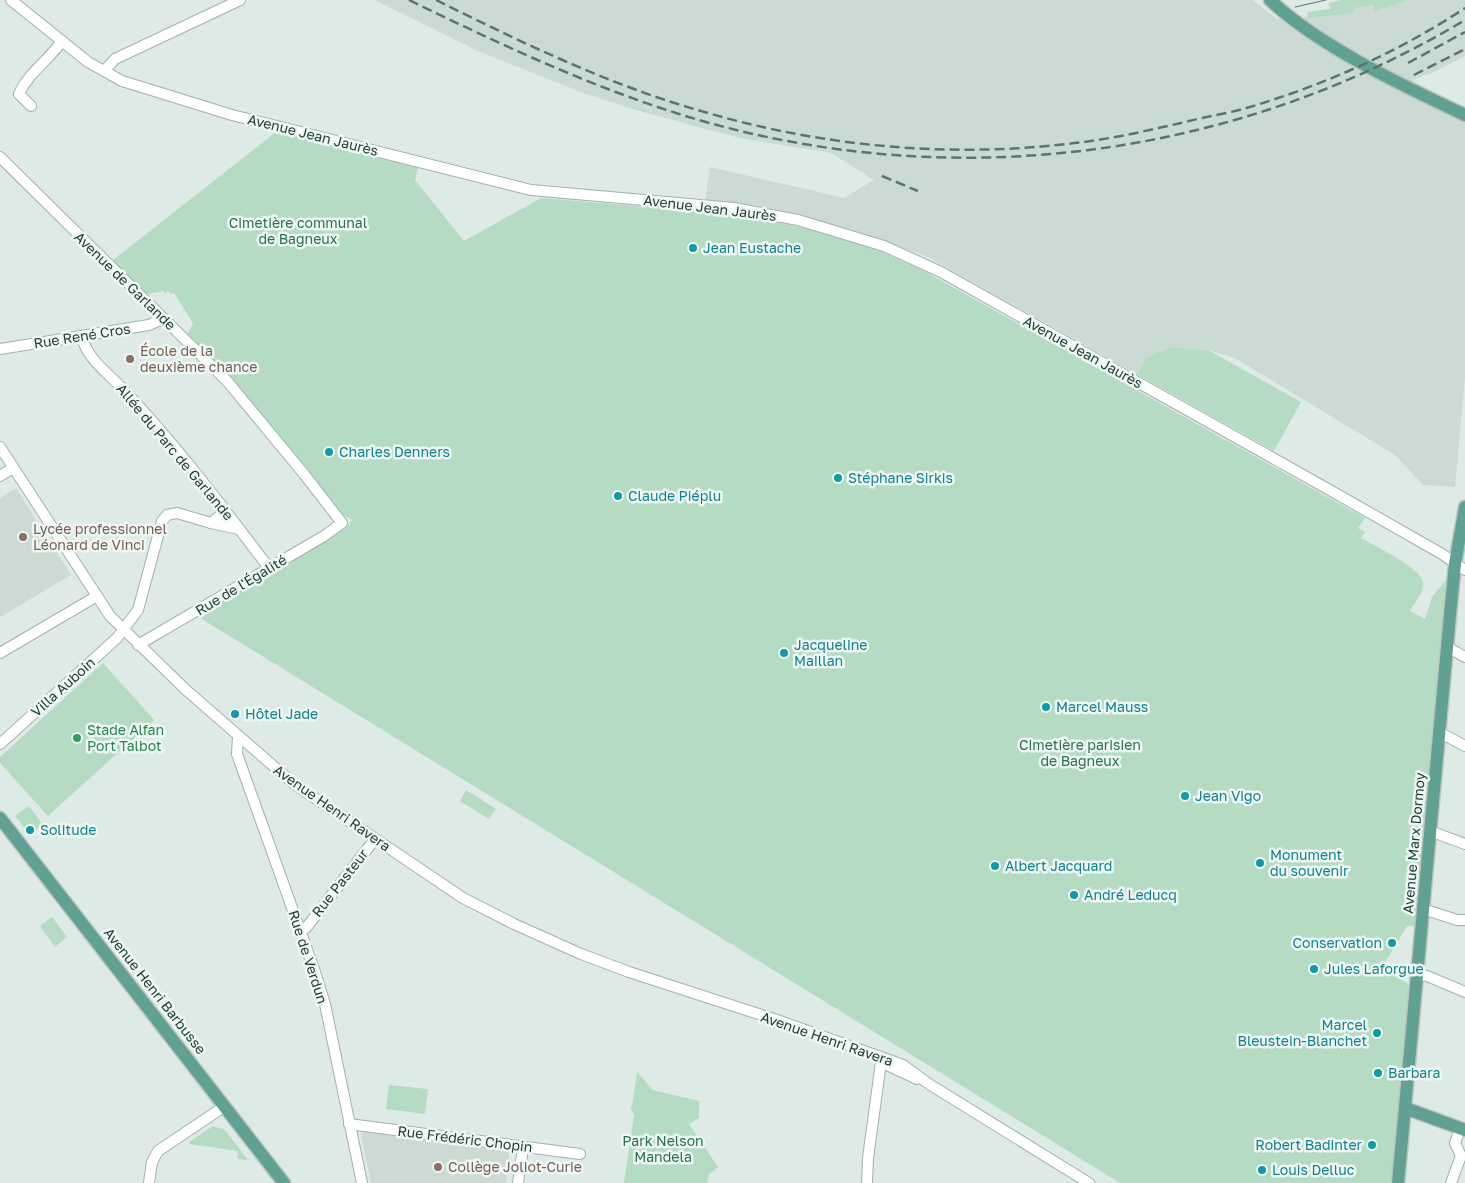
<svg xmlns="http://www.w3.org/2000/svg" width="1465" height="1183" viewBox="0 0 1465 1183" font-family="'Golos Text',sans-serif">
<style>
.built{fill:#ccdad4}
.green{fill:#b5dcc2}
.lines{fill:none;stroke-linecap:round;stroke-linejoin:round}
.minor-casing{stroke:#a0b2ac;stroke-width:12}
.major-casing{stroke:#bcc4c2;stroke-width:15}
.minor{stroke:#fff;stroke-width:10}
.major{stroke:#60a194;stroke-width:12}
.tram{stroke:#587670;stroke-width:1}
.rail{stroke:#587670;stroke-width:2.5;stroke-dasharray:10 5;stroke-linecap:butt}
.culture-dot{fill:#0f9aa8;stroke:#eef7f3;stroke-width:2}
.education-dot{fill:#8d6e63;stroke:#eef7f3;stroke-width:2}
.leisure-dot{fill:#2e9e5b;stroke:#eef7f3;stroke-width:2}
.labels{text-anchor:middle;stroke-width:5;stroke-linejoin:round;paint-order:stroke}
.street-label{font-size:14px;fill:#1f3a34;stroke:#eef7f3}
.park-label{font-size:14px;fill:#287249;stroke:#eef7f3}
.culture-label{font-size:14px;fill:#0d838f;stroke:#eef7f3;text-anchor:start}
.education-label{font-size:14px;fill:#785e54;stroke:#eef7f3;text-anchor:start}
.leisure-label{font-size:14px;fill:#27864d;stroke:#eef7f3;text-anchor:start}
</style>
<rect width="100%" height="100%" fill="#ddeae5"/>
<g class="built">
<polygon points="375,0 1253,0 1277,19 1354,13 1354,8 1374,5 1374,10 1376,11 1410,0 1465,0 1465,56 1436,71 1396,87 1465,121 1465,377 1455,487 1423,485 1395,455 1235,358 1208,350 1170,347 1144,359 1138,375 928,257 869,236 787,214 705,202 710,167 844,198 874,180 831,153 740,138 639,111 586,94 478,51"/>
<polygon points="16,488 71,575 0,617 0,498"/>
<polygon points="363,1132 510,1150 506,1183 371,1183 361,1134"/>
</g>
<g class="green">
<polygon points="1340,0 1410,0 1376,11 1374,11 1374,5 1354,8 1355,13 1308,18 1307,12 1330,9 1329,3"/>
<path d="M276 132 340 146 418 168 415 180 464 241 541 198 732 214 772 221 822 232 882 252 926 272 1365 518 1358 528 1365 532 1361 538C1376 547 1419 566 1423 582 1425 591 1414 603 1410 611L1425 619 1432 597 1446 580 1415 923 1414 926H1407L1383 966 1409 985 1392 1183H1120L197 616 346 528 352 520 340 513 187 336 193 323 174 293 171 294 168 291 165 293 163 291 148 294 143 292 113 260Z"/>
<polygon points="1170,347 1208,350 1301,402 1274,451 1138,375 1144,359"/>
<polygon points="103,663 154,720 48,816 0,763 0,757"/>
<polygon points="466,790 496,809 489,819 460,801"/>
<polygon points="29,806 43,825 30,835 15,816"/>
<polygon points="52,917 67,937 55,947 40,926"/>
<polygon points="637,1072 653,1090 699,1101 699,1118 689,1124 718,1167 709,1174 707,1183 624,1183 634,1115 630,1106 632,1106"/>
<polygon points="389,1085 428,1089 425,1114 386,1109"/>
<polygon points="213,1126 225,1130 248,1160 238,1159 237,1151 190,1144 189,1142"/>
</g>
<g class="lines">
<g class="minor-casing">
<g id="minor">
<polyline points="11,0 88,62 122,81 232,115 531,190 734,208 798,220 884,246 941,272 1328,489 1442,554 1465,570"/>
<polyline points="105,70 115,59 240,0"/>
<path d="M31 106 19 94C28 73 49 60 62 41"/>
<polyline points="0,157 227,381 304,474 342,523 324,536 138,645"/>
<path d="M82 336C85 356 106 372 120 386 174 442 222 506 269 568"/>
<polyline points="0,349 149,325 163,319"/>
<polyline points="0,447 110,616 185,689 294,784 463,898 514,924 581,954 629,972 777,1020 903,1065 929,1084 1089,1183"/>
<polyline points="0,476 13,468"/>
<polyline points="211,523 239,529"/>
<polyline points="1447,647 1465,657"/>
<polyline points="0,653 97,596"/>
<polyline points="1439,732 1465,746"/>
<polyline points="238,737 237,754 315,972 325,1004 362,1183"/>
<polyline points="0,744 117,638 138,610 162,521 167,515 177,513 211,523 221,515 223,507"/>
<polyline points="1430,831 1465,844"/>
<polyline points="1423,909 1457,920 1465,920"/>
<polyline points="306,928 375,839"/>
<polyline points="1417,975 1427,976 1465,992"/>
<polyline points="885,1064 917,1079"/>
<polyline points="349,1124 580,1154"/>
<polyline points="149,1183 152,1162 158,1151 225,1106"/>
<polyline points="518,1183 523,1148"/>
<polyline points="867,1183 868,1158 881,1062"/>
<polyline points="1451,1183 1461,1156 1455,1143 1460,1129"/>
</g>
</g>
<g class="major-casing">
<g id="major">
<path d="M1270 0C1319 46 1403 86 1465 115"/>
<polyline points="0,818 284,1183"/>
<polyline points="1405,1108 1465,1130"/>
<polyline points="1398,1183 1450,615 1455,564 1465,507"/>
</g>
</g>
<use href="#minor" class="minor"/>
<use href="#major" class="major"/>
<polyline class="tram" points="1295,7 1326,0"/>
<g class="rail">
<path d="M409 0C508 48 608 95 713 124 967 193 1240 155 1465 20"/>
<path d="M436 0C521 42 609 85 701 111 819 146 945 158 1067 144 1107 140 1146 131 1185 122 1204 117 1224 114 1243 109 1322 86 1397 53 1465 8"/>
<polyline points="1408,63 1465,32"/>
<polyline points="1414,75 1465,49"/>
<polyline points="882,176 918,191"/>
</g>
</g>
<g class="culture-dot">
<circle cx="693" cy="248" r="5"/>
<circle cx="329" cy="452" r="5"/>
<circle cx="838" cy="478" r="5"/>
<circle cx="618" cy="496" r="5"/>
<circle cx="784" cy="653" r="5"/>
<circle cx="1046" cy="707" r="5"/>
<circle cx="235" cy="714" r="5"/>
<circle cx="1185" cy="796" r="5"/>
<circle cx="30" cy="830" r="5"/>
<circle cx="1260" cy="863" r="5"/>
<circle cx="995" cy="866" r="5"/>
<circle cx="1074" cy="895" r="5"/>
<circle cx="1392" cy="943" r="5"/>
<circle cx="1314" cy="969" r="5"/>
<circle cx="1377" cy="1033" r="5"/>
<circle cx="1378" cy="1073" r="5"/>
<circle cx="1372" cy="1145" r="5"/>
<circle cx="1262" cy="1170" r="5"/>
</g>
<g class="education-dot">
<circle cx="130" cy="359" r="5"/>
<circle cx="23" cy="537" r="5"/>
<circle cx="438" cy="1167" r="5"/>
</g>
<circle class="leisure-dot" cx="77" cy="738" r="5"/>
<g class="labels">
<g class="street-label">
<text transform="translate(313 135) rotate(14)" y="5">Avenue Jean Jaurès</text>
<text transform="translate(710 208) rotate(7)" y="5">Avenue Jean Jaurès</text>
<text transform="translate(125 281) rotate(44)" y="5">Avenue de Garlande</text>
<text transform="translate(82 336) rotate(-9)" y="5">Rue René Cros</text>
<text transform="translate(1083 352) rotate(29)" y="5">Avenue Jean Jaurès</text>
<text transform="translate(175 452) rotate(50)" y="5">Allée du Parc de Garlande</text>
<text transform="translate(241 585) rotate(-31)" y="5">Rue de l'Égalité</text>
<text transform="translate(63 687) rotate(-42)" y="5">Villa Auboin</text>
<text transform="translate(332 808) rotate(35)" y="5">Avenue Henri Ravera</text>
<text transform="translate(1414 843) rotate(-85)" y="5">Avenue Marx Dormoy</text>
<text transform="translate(340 883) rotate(-52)" y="5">Rue Pasteur</text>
<text transform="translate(308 957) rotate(72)" y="5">Rue de Verdun</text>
<text transform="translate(155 991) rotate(52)" y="5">Avenue Henri Barbusse</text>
<text transform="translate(827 1039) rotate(19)" y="5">Avenue Henri Ravera</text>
<text transform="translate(465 1139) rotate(7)" y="5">Rue Frédéric Chopin</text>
</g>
<g class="park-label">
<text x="298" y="228">Cimetière communal<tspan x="298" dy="16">de Bagneux</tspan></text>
<text x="1080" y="750">Cimetière parisien<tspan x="1080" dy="16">de Bagneux</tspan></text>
<text x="663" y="1146">Park Nelson<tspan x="663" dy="16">Mandela</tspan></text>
</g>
<g class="culture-label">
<text x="703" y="253">Jean Eustache</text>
<text x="339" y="457">Charles Denners</text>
<text x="848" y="483">Stéphane Sirkis</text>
<text x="628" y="501">Claude Piéplu</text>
<text x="794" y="650">Jacqueline<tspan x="794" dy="16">Maillan</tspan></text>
<text x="1056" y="712">Marcel Mauss</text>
<text x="245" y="719">Hôtel Jade</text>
<text x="1195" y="801">Jean Vigo</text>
<text x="40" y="835">Solitude</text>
<text x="1270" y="860">Monument<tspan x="1270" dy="16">du souvenir</tspan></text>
<text x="1005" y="871">Albert Jacquard</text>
<text x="1084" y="900">André Leducq</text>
<text x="1382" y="948" text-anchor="end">Conservation</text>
<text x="1324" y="974">Jules Laforgue</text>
<text x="1367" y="1030" text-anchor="end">Marcel<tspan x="1367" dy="16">Bleustein-Blanchet</tspan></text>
<text x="1388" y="1078">Barbara</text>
<text x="1362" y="1150" text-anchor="end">Robert Badinter</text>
<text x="1272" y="1175">Louis Delluc</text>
</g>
<g class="education-label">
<text x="140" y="356">École de la<tspan x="140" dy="16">deuxième chance</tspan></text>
<text x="33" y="534">Lycée professionnel<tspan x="33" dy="16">Léonard de Vinci</tspan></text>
<text x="448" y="1172">Collège Joliot-Curie</text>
</g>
<g class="leisure-label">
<text x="87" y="735">Stade Alfan<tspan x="87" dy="16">Port Talbot</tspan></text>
</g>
</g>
</svg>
